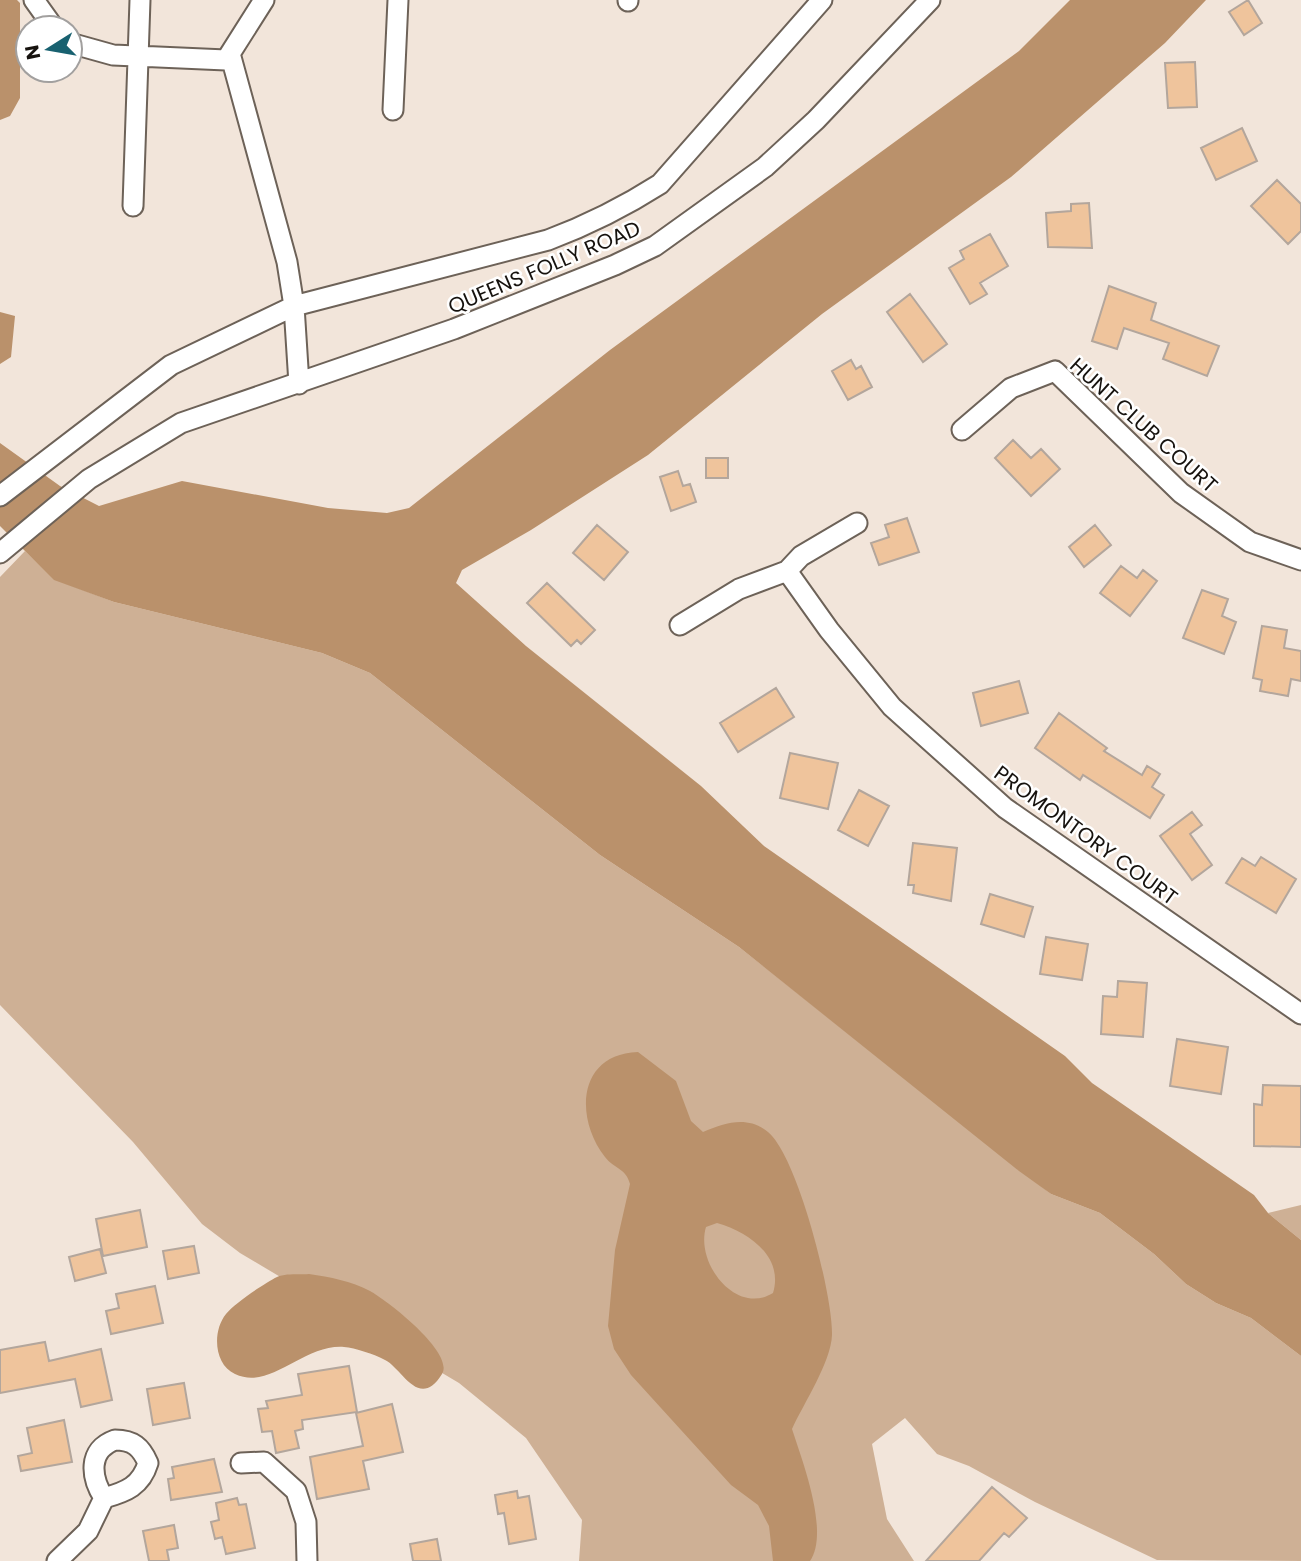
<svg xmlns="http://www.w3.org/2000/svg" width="1301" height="1561" viewBox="0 0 1301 1561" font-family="Poppins,sans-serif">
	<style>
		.green { fill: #ceb095 }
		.water { fill: #ba916b; fill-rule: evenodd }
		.building { fill: #efc49c; stroke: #b3a69c; stroke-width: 2 }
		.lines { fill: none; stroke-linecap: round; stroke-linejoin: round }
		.minor-casing { stroke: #6d6258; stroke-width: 23 }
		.minor { stroke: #fff; stroke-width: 19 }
		.labels { text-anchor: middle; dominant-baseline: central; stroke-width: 5; stroke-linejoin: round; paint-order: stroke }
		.street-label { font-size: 21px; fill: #16120e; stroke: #fff }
	</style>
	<rect width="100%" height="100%" fill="#f2e5da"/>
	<path class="green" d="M25,551L54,579L114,602L322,653L370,673L600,855L739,947L1051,1194L1100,1213L1154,1254L1186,1284L1216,1303L1251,1318L1301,1356V1561L1157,1560L1035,1502L969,1466L937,1454L905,1418L872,1444L887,1519L914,1561H579L582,1520L526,1438L459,1383L240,1253L202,1224L133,1142L0,1005V577Z
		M1301,1205V1240L1268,1213Z"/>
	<path class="water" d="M0,0H17L20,3V98L10,116L0,120Z
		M1070,0H1206L1165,43L1011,177L822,314L648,455L531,530L462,570L456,583L526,646L701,786L764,846L1065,1056L1092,1083L1254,1195L1268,1213L1301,1240V1356L1251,1318L1216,1303L1186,1284L1154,1254L1100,1213L1051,1194L1019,1171L739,947L600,855L370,673L322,653L114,602L54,580L0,526V443L60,486L99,506L182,481L328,508L387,513L409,508L610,350L1019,51Z
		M0,312L15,316L11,357L0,364Z
		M638,1052L676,1081L691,1121L703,1132C725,1123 747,1115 768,1132C798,1157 833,1296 832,1335C831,1362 804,1403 792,1429C802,1460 830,1532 810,1561H773L769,1526L758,1505L731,1485L631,1375L614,1349L608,1326L615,1250L630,1184C626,1168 614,1169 605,1157C574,1117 578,1054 638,1052ZM717,1223C749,1232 784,1257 773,1293C736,1316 695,1263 706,1227Z
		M309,1274C330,1277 351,1281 370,1291C388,1301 455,1353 442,1374C419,1411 402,1368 385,1360C374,1354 355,1348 344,1347C303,1344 271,1391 235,1374C214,1365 212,1331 226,1314C235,1303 265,1283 277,1277C286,1273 300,1275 309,1274Z"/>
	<path class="building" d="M1248,0L1262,23L1244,35L1229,12Z
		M1195,62L1197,107L1168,108L1165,63Z
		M1242,128L1257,161L1216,180L1201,148Z
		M1277,180L1301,204V231L1288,244L1251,206Z
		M1089,203L1092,248L1048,247L1046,213L1071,211V204Z
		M990,234L1008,266L980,283L987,294L970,304L949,268L964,259L960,251Z
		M1109,286L1156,303L1151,320L1219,346L1207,376L1163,359L1169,343L1124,328L1117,349L1092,341Z
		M910,294L947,344L923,362L887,312Z
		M851,360L856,369L861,366L872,387L848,400L832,371Z
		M1013,440L1031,458L1041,449L1060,469L1031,496L995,458Z
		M706,458H728V478H706Z
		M678,471L683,486L690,484L696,502L671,511L660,477Z
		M907,518L919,552L879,565L871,543L889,537L885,525Z
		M597,525L628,552L604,580L573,553Z
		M1095,525L1111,545L1084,567L1069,547Z
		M1121,566L1137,578L1143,570L1157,581L1130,616L1100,593Z
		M547,583L595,630L581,644L577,640L571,646L527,603Z
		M1202,590L1228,599L1222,616L1236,622L1224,654L1183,638Z
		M1262,626L1287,630L1284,648L1301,651V681L1291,679L1288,696L1260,691L1262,680L1253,678Z
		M1019,681L1028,713L981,726L973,693Z
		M776,688L794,717L738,752L720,723Z
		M1059,713L1107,748L1104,751L1142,775L1147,766L1160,774L1152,787L1164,795L1150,818L1083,775L1080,780L1035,748Z
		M790,753L838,763L828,809L780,798Z
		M859,790L889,806L868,846L838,830Z
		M1192,812L1202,825L1190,834L1212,865L1192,880L1160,836Z
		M913,843L957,848L951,901L913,893L914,885H908Z
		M1261,857L1296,879L1276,913L1226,883L1242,858L1255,866Z
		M990,894L1033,907L1024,937L981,924Z
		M1046,937L1088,944L1082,980L1040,974Z
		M1118,981L1147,983L1143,1037L1101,1034L1103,996L1117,997Z
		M1177,1039L1228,1047L1221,1094L1170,1086Z
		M1263,1085L1301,1086V1147L1254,1146V1104L1262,1105Z
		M140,1210L147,1247L103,1256L96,1219Z
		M194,1246L199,1273L168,1279L163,1251Z
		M100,1249L106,1273L75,1281L69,1257Z
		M155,1286L163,1323L111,1334L106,1311L119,1308L116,1294Z
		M45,1342L49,1361L101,1349L112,1400L81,1407L75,1379L0,1393V1350Z
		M349,1366L357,1412L302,1420L303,1429L295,1431L299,1448L276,1453L272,1431L262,1432L258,1409L268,1408L266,1401L302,1395L298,1374Z
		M184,1383L190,1418L153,1425L147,1389Z
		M392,1404L403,1452L363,1461L369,1489L317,1499L310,1457L363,1446L356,1413Z
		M64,1420L72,1462L21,1471L18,1456L32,1453L27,1428Z
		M214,1459L222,1492L171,1500L168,1479L174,1478L172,1467Z
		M992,1487L1027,1518L1009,1537L1004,1533L979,1561H926Z
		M517,1491L518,1498L529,1496L536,1539L509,1544L504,1513L498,1514L495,1495Z
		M237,1498L239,1505L246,1504L255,1548L226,1554L222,1537L215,1539L211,1522L219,1520L216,1503Z
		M174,1525L178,1548L167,1550L169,1561H149L143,1531Z
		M437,1539L441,1561H413L410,1544Z"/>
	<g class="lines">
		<g class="minor-casing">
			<path id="minor" d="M34,0L54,28
				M628,1V0
				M70,43L113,55L226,60L264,0
				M231,57L287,262L294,306L299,384
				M393,110L398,0
				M133,206L140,0
				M962,430L1011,388L1055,371L1181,493L1250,542L1301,560
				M0,496L171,365L294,306L548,240C588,225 624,207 660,184L822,0
				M0,553L89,479L181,423L454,329L615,265L655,246L765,167L816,120L930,0
				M787,571L829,630L892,707L1005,808L1301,1014
				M680,625L739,589L787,571L801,556L857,523
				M115,1440C133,1440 141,1447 148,1463C141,1486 126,1492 104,1498C91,1478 87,1450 115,1440Z
				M241,1463L264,1462L296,1491L306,1522L307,1561
				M57,1561L88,1531L104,1498"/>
		</g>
		<use href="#minor" class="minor"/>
	</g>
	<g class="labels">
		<g class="street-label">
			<text transform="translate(544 267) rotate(-23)">QUEENS FOLLY ROAD</text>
			<text transform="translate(1144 425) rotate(42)">HUNT CLUB COURT</text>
			<text transform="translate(1086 835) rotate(36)">PROMONTORY COURT</text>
		</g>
	</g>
	<g transform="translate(49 49) rotate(259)"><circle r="33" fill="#ffffff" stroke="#a2a09f" stroke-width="2"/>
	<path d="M0-5L12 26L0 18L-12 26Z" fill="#186170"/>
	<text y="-10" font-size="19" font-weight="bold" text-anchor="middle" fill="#16120e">N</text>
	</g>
</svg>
